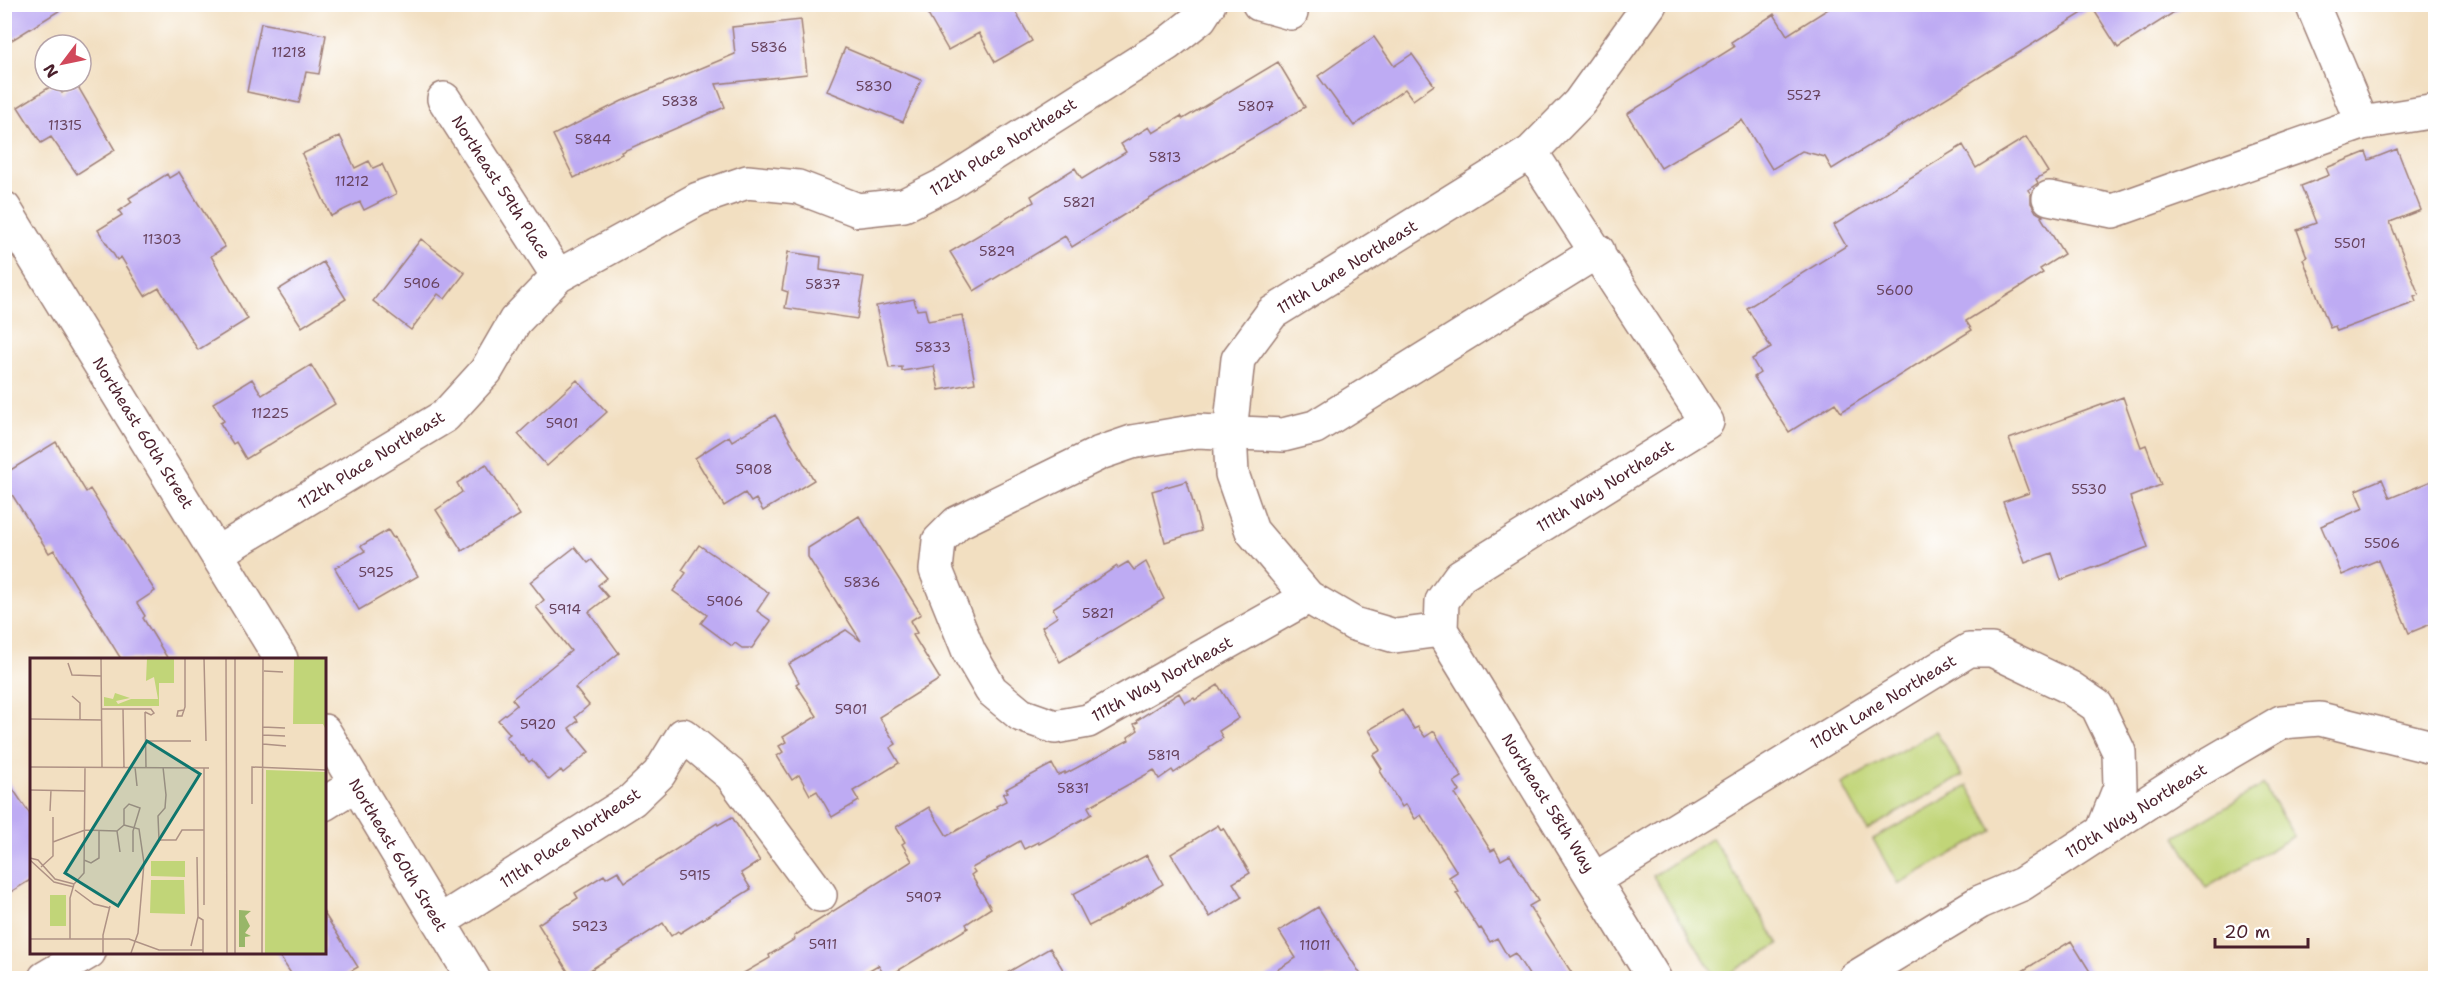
<svg xmlns="http://www.w3.org/2000/svg" width="2440" height="983" viewBox="0 0 2440 983" font-family="'Shantell Sans',sans-serif">
	<style>
		.green { fill: #c1d578; stroke: #867a52; stroke-width: 1.5 }
		.building { fill: #beabf3 }
		.lines { fill: none; stroke-linecap: round; stroke-linejoin: round }
		.minor-casing { stroke: #9e7f76; stroke-width: 36 }
		.minor { stroke: #fff; stroke-width: 33 }
		.labels { text-anchor: middle; dominant-baseline: central; stroke-width: 4.5; stroke-linejoin: round; paint-order: stroke }
		.number-label { font-size: 14px; fill: #67425d }
		.street-label { font-size: 16px; fill: #4a1f2b; stroke: #fff }
		.inset-road { fill: none; stroke: #af9285; stroke-width: 1.5 }
		.view { fill: #0f766e; fill-opacity: 0.15; stroke: #0f766e; stroke-width: 3 }
		.inset-edge { fill: none; stroke: #4a1f2b; stroke-width: 3 }
	</style>
	<rect width="100%" height="100%" fill="#fff"/>
	<filter id="ink" filterUnits="userSpaceOnUse"><feTurbulence type="fractalNoise" baseFrequency=".0167" numOctaves="2"/><feDisplacementMap in="SourceGraphic" scale="12" xChannelSelector="R" yChannelSelector="G"/><feConvolveMatrix kernelMatrix="1 2 1 2 8 2 1 2 1" color-interpolation-filters="sRGB"/></filter>
	<filter id="wash" filterUnits="userSpaceOnUse"><feTurbulence type="fractalNoise" baseFrequency=".008" numOctaves="4" result="noise"/><feDisplacementMap in="SourceGraphic" scale="24" xChannelSelector="R" yChannelSelector="G"/><feGaussianBlur stdDeviation="1.35" result="paint"/><feColorMatrix in="noise" values="0 0 0 0 0 0 0 0 0 0 0 0 0 0 0 0 0 1.4 0 .05"/><feComposite in="paint" operator="in"/></filter>
	<g filter="url(#wash)">
		<rect width="100%" height="100%" fill="#f2dfc1"/>
		<path class="green" d="M1936,731L1962,776L1867,830L1842,784Z
			M2263,785L2294,836L2206,888L2176,837Z
			M1968,786L1993,831L1898,884L1873,839Z
			M1712,838L1779,944L1722,978H1716L1653,876Z"/>
		<g id="blocks">
			<path class="building" d="M4,4H70L4,45Z
				M922,4H1011L1032,41L995,62L979,33L948,50Z
				M1836,4H2187L2118,48L2092,7L1832,169L1825,157L1802,151L1772,169L1742,120L1661,168L1627,114L1734,47L1731,42L1774,14L1787,35Z
				M801,20L807,74L716,84L725,107L621,152L622,154L574,178L553,135L622,101L735,54L732,27Z
				M261,23L326,35L319,74L306,72L299,103L247,92Z
				M1374,37L1394,66L1412,54L1434,85L1413,100L1405,89L1354,126L1318,76Z
				M845,48L921,80L903,122L827,91Z
				M1278,62L1305,107L1151,198L1072,247L1065,236L974,291L950,252L1034,202L1031,196L1075,168L1082,179L1126,152L1121,144L1149,127L1153,133L1181,116L1183,119Z
				M56,83L62,93L76,83L115,150L77,174L51,137L41,143L18,107Z
				M340,136L355,168L369,161L373,168L382,164L396,194L364,210L360,202L331,216L302,154Z
				M2026,137L2048,172L2036,179L2038,183L2028,190L2031,194V203L2036,212L2043,216L2041,217L2064,254L2040,269L2043,273L1966,321L1972,330L1841,412L1835,403L1789,432L1754,377L1760,373L1752,359L1771,348L1747,308L1846,246L1834,225L1963,145L1976,168Z
				M2397,149L2421,210L2390,222L2419,295L2414,297L2416,302L2337,331L2335,326L2330,328L2303,259L2307,257L2297,230L2316,223L2301,186L2329,175L2326,168L2366,152L2369,160Z
				M179,172L225,247L211,256L248,319L198,350L159,288L145,296L121,257L117,260L98,230L122,215L119,211L132,202L129,198L167,174L169,178Z
				M421,239L465,273L445,299L438,294L411,330L373,301Z
				M788,252L821,257L820,270L864,277L857,319L785,308L788,292L782,290Z
				M323,262L346,299L302,327L278,290Z
				M914,299L917,310L925,309L928,321L962,315L975,383L939,390L934,366L902,371V367L889,368L876,306Z
				M311,365L335,404L246,459L236,442L233,444L220,423L224,421L213,403L252,379L262,395Z
				M577,380L607,412L547,466L518,434Z
				M2123,397L2141,447L2146,445L2161,485L2130,497L2148,547L2061,580L2052,553L2025,563L2003,502L2029,493L2009,439Z
				M775,415L814,480L763,511L756,499L751,502L745,493L724,506L695,458L729,436L732,441Z
				M56,442L86,492L90,489L155,591L137,603L145,616L143,618L168,659H121L54,550L49,553L4,482V474Z
				M486,464L520,515L462,551L436,510L462,492L457,483Z
				M2382,479L2390,498L2436,479V622L2409,633L2378,560L2342,575L2321,526L2364,508L2356,490Z
				M1187,481L1201,531L1165,542L1152,491Z
				M859,516L921,614L910,621L917,633L913,635L940,679L879,717L896,744L890,748L899,763L853,791L859,801L832,817L817,791L810,795L799,775L792,780L777,756L783,752L779,746L786,742L783,737L817,716L796,684L799,682L789,664L846,630L861,641L808,557V548Z
				M388,530L393,538L395,537L418,576L359,610L335,568L365,551L361,546Z
				M699,545L769,593L757,611L771,621L752,648H742L735,643L732,646L701,623L707,615L673,591L686,573L682,570Z
				M575,547L588,563L592,560L607,578L598,585L608,597L589,612L619,653L575,688L589,705L575,717L578,721L569,728L589,752L563,773L561,770L549,780L532,760L529,762L523,755L522,756L506,737L510,734L498,720L517,705L512,699L571,651L536,607L544,600L530,582Z
				M1128,562L1134,570L1146,562L1164,599L1060,662L1042,627L1057,617L1053,608L1117,566L1118,568Z
				M1218,685L1239,718L1219,731L1223,738L1209,747L1210,749L1174,773L1172,770L1159,779L1154,770L1088,807L1092,814L1039,844L1038,842L1024,849L1020,841L972,868L975,872L971,875L991,908L966,924L968,928L886,978L878,965L856,978H735L770,958L769,955L795,939L794,936L912,861L902,844L905,842L896,827L929,807L947,836L997,808L996,806L1006,801L1003,794L1008,792L1006,789L1052,764L1058,775L1065,772V774L1129,740L1128,737L1138,730L1134,724L1138,722L1137,720L1179,693L1185,703L1194,698L1195,700Z
				M1402,710L1414,729L1418,727L1425,737L1434,731L1462,777L1454,782L1460,791L1455,794L1491,851L1495,849L1501,860L1510,855L1538,901L1529,906L1575,978H1531L1515,953L1508,957L1497,938L1490,942L1481,928L1479,929L1456,893L1459,892L1449,877L1457,872L1421,815L1415,819L1406,804L1402,807L1380,771L1382,769L1373,755L1381,750L1369,730Z
				M4,776L32,817V879L4,896Z
				M732,817L760,861L741,873L751,889L680,933L678,931L671,936L663,923L578,978H572L538,924L578,898L575,893L604,875L606,878L618,871L625,882L717,823L718,825Z
				M1218,825L1221,830L1223,828L1250,873L1233,883L1242,897L1210,917L1171,854Z
				M1147,855L1163,884L1124,907V908L1089,926L1073,894Z
				M1318,907L1363,978H1264L1296,958L1279,931Z
				M324,913L358,967L339,978H294L276,951H324Z
				M2071,941L2094,978H2011Z
				M1050,948L1068,978H998Z"/>
		</g>
	</g>
	<g filter="url(#ink)">
		<use href="#blocks" fill-opacity="0" stroke="#9e7f76" stroke-width="1.5"/>
		<g class="lines">
			<g class="minor-casing">
				<path id="minor" d="M1259,4L1291,13
					M2312,4L2362,123
					M444,99L558,276
					M1531,152L1707,422L1460,576L1442,601L1441,630L1395,636L1354,624L1308,597L1088,721L1055,727L1021,715L991,690L969,652L936,570L939,541L957,523L1100,453L1132,442L1197,431L1283,435L1315,427L1598,251
					M2049,198L2113,211L2362,123L2436,111
					M4,208L281,659
					M217,553L445,416L486,371L515,321L558,276L698,199L747,182L798,187L858,210L904,205L948,183L1167,44L1200,18L1209,4
					M1308,597L1252,531L1232,474L1230,432L1238,359L1272,313L1531,152L1579,103L1650,4
					M1441,630L1654,978
					M324,731L473,978
					M324,804L356,784
					M1595,879L1969,650H1992L2069,687L2097,706L2119,752L2120,787L2103,830
					M439,922L632,800L659,774L683,735L731,775L820,895
					M45,978L89,952
					M1855,978L1980,902L2022,884L2182,780L2281,722L2320,719L2436,748"/>
			</g>
			<use href="#minor" class="minor"/>
		</g>
	</g>
	<g class="labels">
		<g class="number-label">
			<text x="769" y="47">5836</text>
			<text x="289" y="52">11218</text>
			<text x="874" y="86">5830</text>
			<text x="1804" y="95">5527</text>
			<text x="680" y="101">5838</text>
			<text x="1256" y="106">5807</text>
			<text x="65" y="125">11315</text>
			<text x="593" y="139">5844</text>
			<text x="1165" y="157">5813</text>
			<text x="352" y="181">11212</text>
			<text x="1079" y="202">5821</text>
			<text x="162" y="239">11303</text>
			<text x="2350" y="243">5501</text>
			<text x="997" y="251">5829</text>
			<text x="422" y="283">5906</text>
			<text x="823" y="284">5837</text>
			<text x="1895" y="290">5600</text>
			<text x="933" y="347">5833</text>
			<text x="270" y="413">11225</text>
			<text x="562" y="423">5901</text>
			<text x="754" y="469">5908</text>
			<text x="2089" y="489">5530</text>
			<text x="2382" y="543">5506</text>
			<text x="376" y="572">5925</text>
			<text x="862" y="582">5836</text>
			<text x="725" y="601">5906</text>
			<text x="565" y="609">5914</text>
			<text x="1098" y="613">5821</text>
			<text x="851" y="709">5901</text>
			<text x="538" y="724">5920</text>
			<text x="1164" y="755">5819</text>
			<text x="1073" y="788">5831</text>
			<text x="695" y="875">5915</text>
			<text x="924" y="897">5907</text>
			<text x="590" y="926">5923</text>
			<text x="823" y="944">5911</text>
			<text x="1315" y="945">11011</text>
		</g>
		<g class="street-label">
			<text transform="translate(1003 147) rotate(-32)">112th Place Northeast</text>
			<text transform="translate(501 187) rotate(57)">Northeast 59th Place</text>
			<text transform="translate(1347 267) rotate(-32)">111th Lane Northeast</text>
			<text transform="translate(143 433) rotate(58)">Northeast 60th Street</text>
			<text transform="translate(371 460) rotate(-32)">112th Place Northeast</text>
			<text transform="translate(1605 486) rotate(-32)">111th Way Northeast</text>
			<text transform="translate(1162 679) rotate(-29)">111th Way Northeast</text>
			<text transform="translate(1883 702) rotate(-31)">110th Lane Northeast</text>
			<text transform="translate(1548 803) rotate(58)">Northeast 58th Way</text>
			<text transform="translate(2136 811) rotate(-32)">110th Way Northeast</text>
			<text transform="translate(570 838) rotate(-34)">111th Place Northeast</text>
			<text transform="translate(398 855) rotate(59)">Northeast 60th Street</text>
		</g>
	</g>
	<g transform="translate(30 658)">
		<rect width="296" height="296" fill="#f2dfc1"/>
		<path d="M117,0H144V25H129V48H74V39L83,41L85,35L100,40L86,43L88,46L101,41H128L124,19L116,23ZM264,0H295V70L293,66H263ZM236,112L295,114V295H235ZM121,203H155V219L121,218ZM121,222H154L155,256L120,255ZM36,237V268H20V237Z" fill="#c1d578"/>
		<path d="M209,252L221,253L215,258L220,268L215,275L221,278L215,279V289H209Z" fill="#98b668"/>
		<path class="inset-road" d="M71,0L72,109M174,0L176,83M196,0L197,295M38,5L42,17L71,18M234,13L253,14M42,38L50,45V62M72,51H121L124,55L121,57L115,54M93,51L94,109M154,52L148,53L147,58H152L155,49V0M115,54L116,109M0,61L72,62M233,69L255,70M233,77L255,78M116,83H161M233,86L256,88M0,109L179,110M105,109L107,128M0,132L55,133M222,146V109L296,112M20,153L21,132M94,167L109,171L114,205L108,275L101,295M129,182L128,158L135,150L136,137L133,109M129,182H146L152,172H174M23,184L55,172L87,173M90,194L87,173L94,167V151L99,146L110,150L103,173V194M0,200L8,202L25,221L44,226M0,202L24,224L44,229M54,202L61,205L69,200V173M11,209L23,198V159M45,232L64,246L80,250M174,247V110M168,259L173,262V295M0,281H99L129,292H173M40,281V240L44,226L54,215L55,109M161,288L168,259L167,199M73,295V277L80,248M205,295V0M232,295L233,0"/>
		<path class="view" d="M117,83L170,116L88,248L35,215Z"/>
		<rect width="296" height="296" class="inset-edge"/>
	</g>
	<rect width="2440" height="983" fill="none" stroke="#fff" stroke-width="24"/>
	<g transform="translate(63 63) rotate(238)"><circle r="28" fill="#ffffff" stroke="#b7a5aa" stroke-width="1.5"/>
	<path d="M0-4.5L10 22L0 15L-10 22Z" fill="#d1495b"/>
	<text y="-9" font-size="16" font-weight="bold" text-anchor="middle" fill="#4a1f2b">N</text>
	</g>
	<path d="M2215 938v9h93v-9" fill="none" stroke="#4a1f2b" stroke-width="3"/>
	<text x="2224" y="938" font-size="18" fill="#4a1f2b" stroke="#ffffff" stroke-width="4.5" paint-order="stroke">20 m</text>
</svg>
